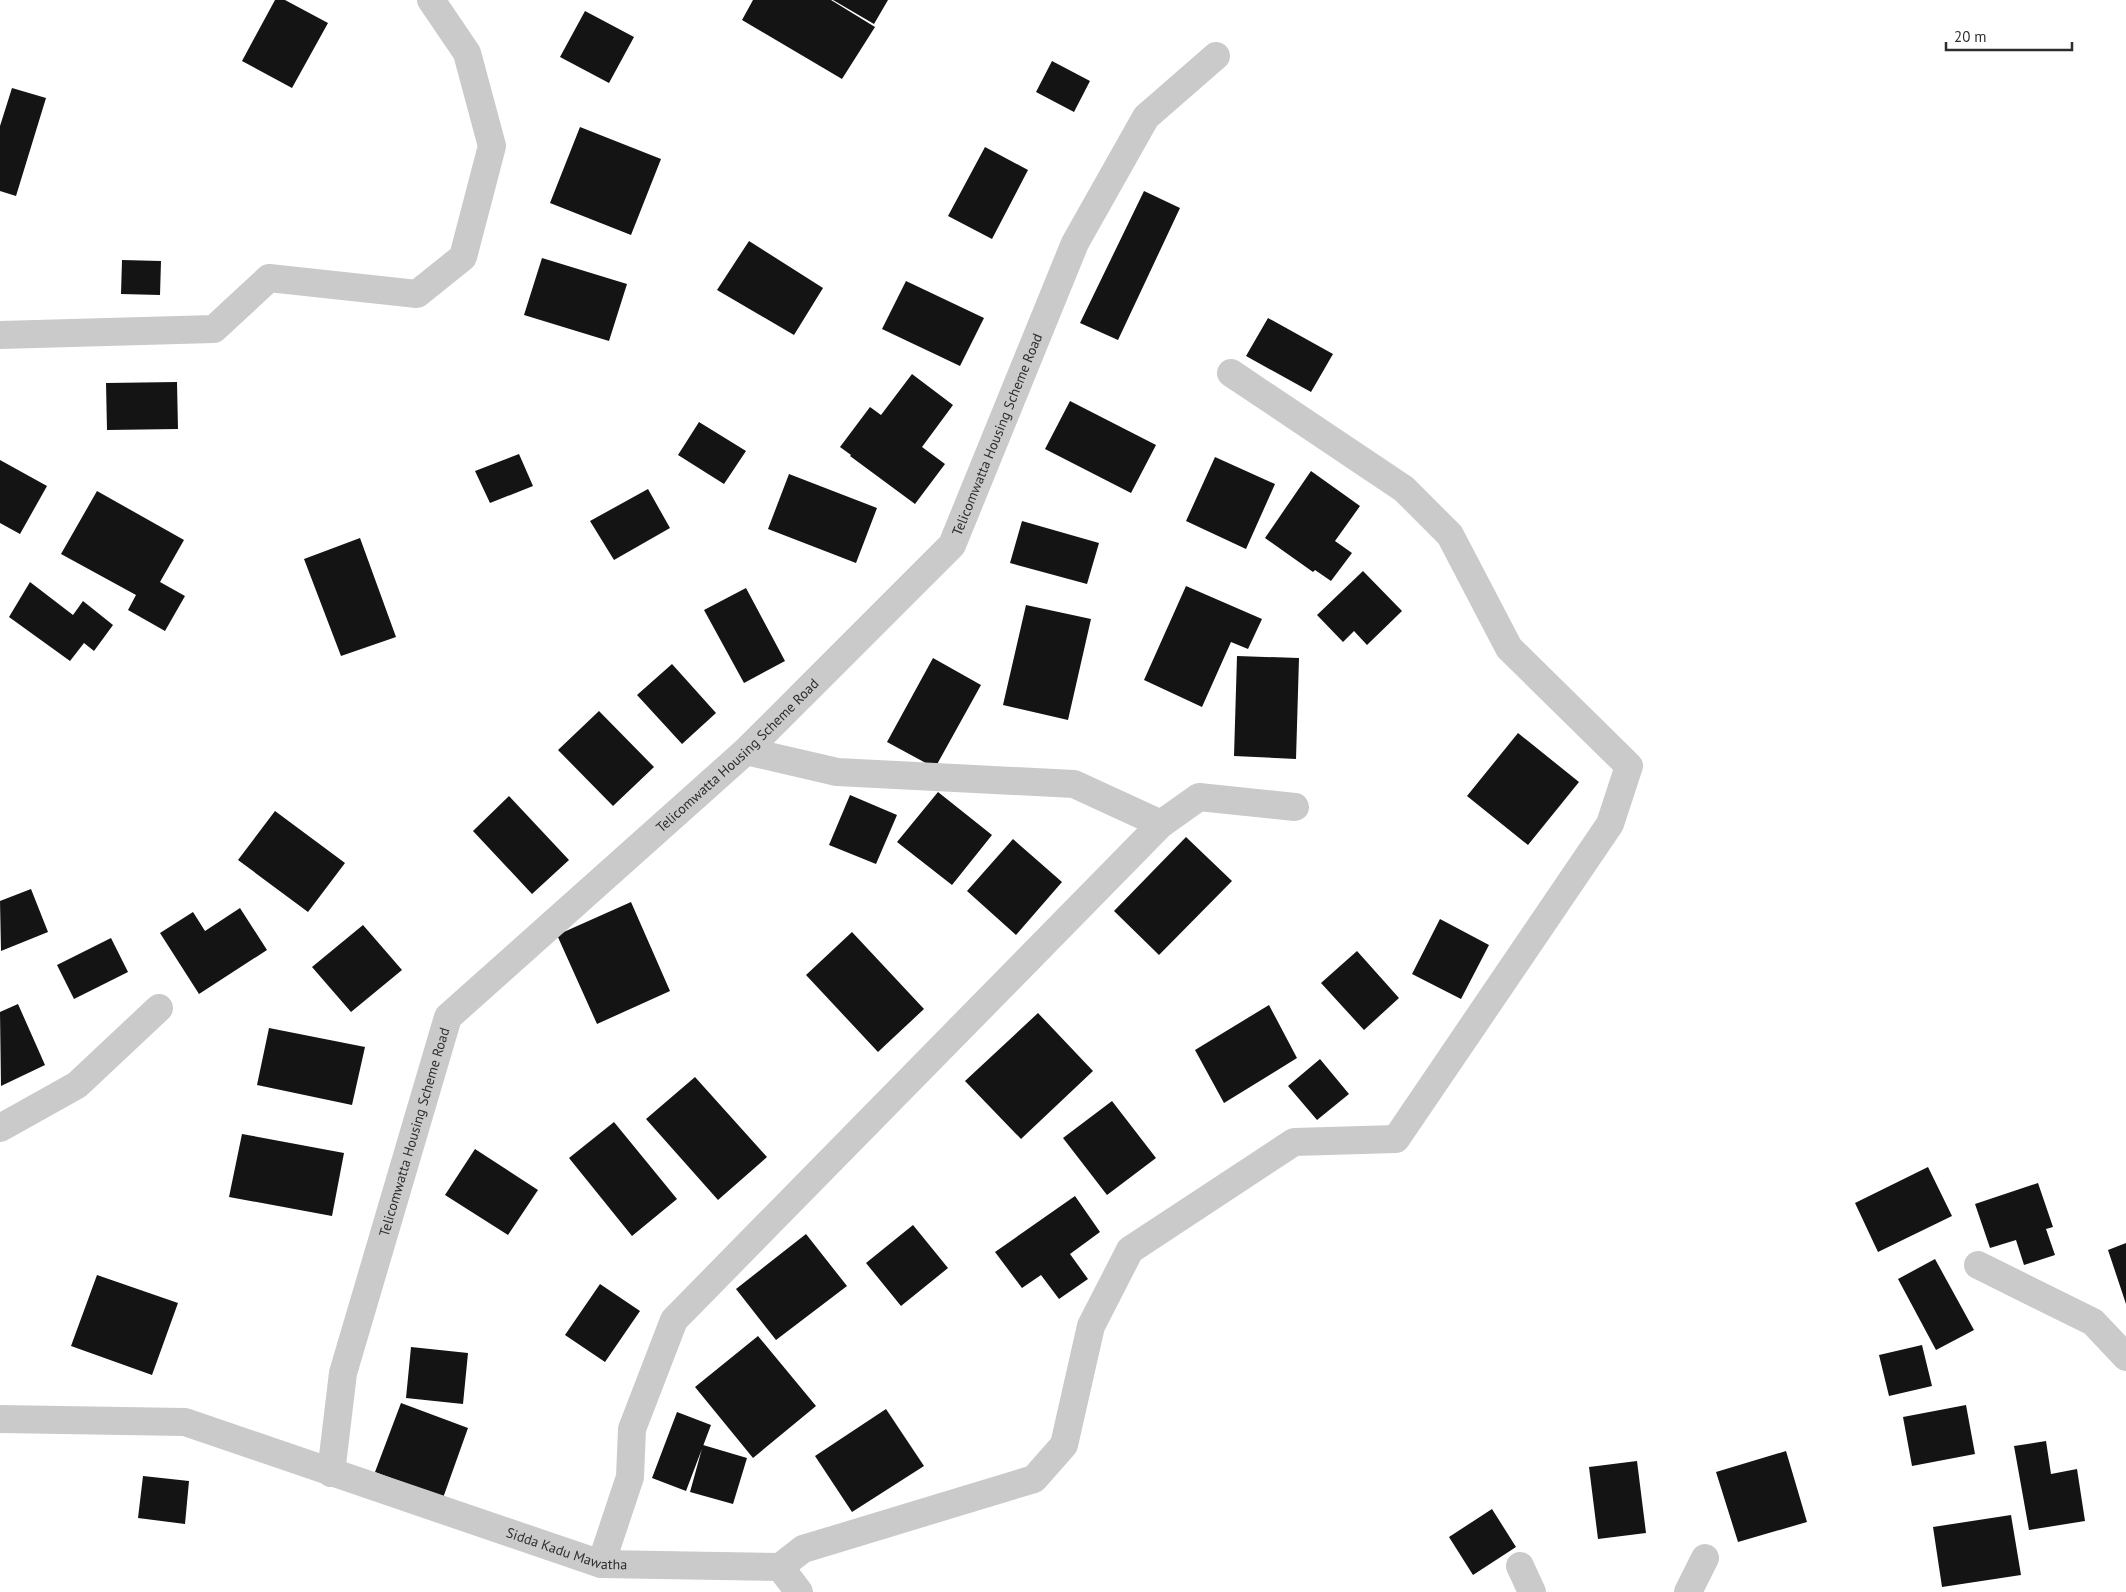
<svg xmlns="http://www.w3.org/2000/svg" width="2126" height="1592" viewBox="0 0 2126 1592" font-family="'PT Sans',sans-serif">
	<style>
		.building { fill: #141414 }
		.lines { fill: none; stroke-linecap: round; stroke-linejoin: round }
		.street { stroke: #cacaca; stroke-width: 28 }
		.labels { text-anchor: middle; dominant-baseline: central; stroke-width: 5; stroke-linejoin: round; paint-order: stroke }
		.street-label { font-size: 14px; fill: #2d2d2d; stroke: #fff }
	</style>
	<rect width="100%" height="100%" fill="#fff"/>
	<path class="building" d="M275,0H285L328,23L292,88L242,61Z
		M753,0H831L875,27L842,79L742,20Z
		M833,0H888L874,24Z
		M585,11L634,37L609,83L560,57Z
		M1052,61L1090,81L1074,112L1036,92Z
		M12,88L46,98L16,196L0,191V126Z
		M580,127L661,159L631,235L550,203Z
		M985,147L1028,170L992,239L948,216Z
		M1144,191L1180,208L1118,340L1080,323Z
		M749,241L823,288L794,335L717,290Z
		M542,258L627,284L609,341L524,315Z
		M122,260L161,261L160,295L121,294Z
		M906,281L984,318L960,366L882,329Z
		M1268,318L1333,354L1311,392L1246,356Z
		M912,374L953,405L922,447L945,464L915,504L850,456L851,455L840,447L870,407L881,415Z
		M177,382L178,429L107,430L106,383Z
		M1070,401L1156,445L1131,493L1045,449Z
		M699,422L746,451L724,484L678,455Z
		M519,454L533,486L490,503L475,471Z
		M1215,457L1275,484L1246,549L1186,521Z
		M0,460L47,486L20,534L0,523Z
		M1311,471L1360,506L1335,541L1352,553L1331,581L1315,570L1313,572L1265,538Z
		M789,474L877,508L856,563L768,529Z
		M648,489L670,528L614,560L590,521Z
		M97,491L184,540L160,582L185,596L165,631L128,610L136,595L61,554Z
		M1022,521L1099,543L1087,584L1010,563Z
		M360,538L396,637L341,656L304,559Z
		M1363,571L1402,611L1367,645L1354,631L1343,642L1317,615Z
		M30,582L73,615L83,601L113,625L94,651L84,643L70,661L9,617Z
		M1186,586L1262,619L1248,649L1231,642L1202,707L1144,680Z
		M746,588L785,661L744,683L704,610Z
		M1026,605L1091,619L1068,720L1003,705Z
		M1237,656L1299,658L1296,759L1234,756Z
		M933,658L981,685L935,768L887,742Z
		M672,664L716,713L682,744L637,695Z
		M599,711L654,767L613,806L558,750Z
		M1518,733L1579,782L1528,845L1467,796Z
		M938,792L992,835L952,885L897,842Z
		M850,795L897,815L876,864L829,845Z
		M509,796L569,860L532,894L473,831Z
		M275,811L345,863L308,912L238,860Z
		M1186,837L1232,881L1159,955L1114,911Z
		M1013,839L1062,882L1016,935L967,891Z
		M31,889L48,932L1,951L0,901Z
		M631,902L670,991L597,1024L557,935Z
		M240,908L267,950L199,994L160,933L193,912L205,931Z
		M1440,919L1489,945L1461,999L1412,974Z
		M363,925L402,970L351,1012L312,967Z
		M852,932L924,1009L878,1052L806,975Z
		M111,938L128,972L74,999L57,965Z
		M1357,951L1399,998L1364,1030L1321,983Z
		M18,1004L45,1065L1,1086L0,1012Z
		M1269,1005L1297,1058L1224,1103L1195,1050Z
		M1038,1013L1093,1071L1021,1139L965,1081Z
		M269,1028L365,1047L352,1105L257,1085Z
		M1320,1059L1349,1094L1317,1120L1288,1086Z
		M695,1077L767,1157L718,1200L646,1119Z
		M1112,1101L1156,1158L1107,1195L1063,1138Z
		M614,1122L677,1199L632,1236L569,1158Z
		M242,1134L344,1153L332,1216L229,1197Z
		M475,1149L538,1190L508,1235L445,1195Z
		M1928,1167L1952,1216L1878,1252L1855,1203Z
		M2038,1183L2053,1227L2046,1229L2055,1255L2024,1265L2016,1240L1990,1248L1975,1204Z
		M1075,1196L1100,1232L1070,1254L1088,1279L1059,1299L1041,1275L1022,1288L995,1252Z
		M913,1225L948,1268L901,1306L866,1263Z
		M806,1234L847,1286L776,1340L736,1289Z
		M2126,1243V1304L2108,1250Z
		M1935,1259L1974,1330L1936,1350L1898,1279Z
		M97,1275L178,1303L152,1375L71,1346Z
		M600,1284L640,1311L605,1362L565,1335Z
		M758,1336L816,1406L753,1458L695,1387Z
		M1922,1345L1932,1386L1889,1396L1879,1355Z
		M411,1347L468,1353L463,1404L406,1398Z
		M401,1403L468,1428L443,1498L375,1472Z
		M1966,1405L1975,1454L1912,1466L1903,1417Z
		M886,1409L924,1466L852,1512L815,1456Z
		M677,1412L711,1425L686,1491L652,1478Z
		M2046,1441L2051,1474L2077,1469L2085,1521L2029,1530L2014,1446Z
		M703,1445L747,1458L733,1504L690,1492Z
		M1786,1451L1807,1522L1738,1542L1716,1472Z
		M1637,1461L1646,1533L1598,1539L1589,1467Z
		M143,1476L189,1481L185,1524L138,1518Z
		M1492,1509L1516,1547L1473,1575L1449,1537Z
		M2011,1515L2021,1575L1942,1587L1933,1527Z"/>
	<g class="lines">
		<g class="street">
			<path d="M0,335L214,329L269,278L417,294L463,257L492,146L467,53L431,0"/>
			<path d="M746,751L837,772L1074,784L1161,824"/>
			<path d="M0,1128L77,1085L159,1008"/>
			<path d="M1978,1265L2093,1322L2126,1357"/>
			<path id="s1" d="M0,1419L185,1422L601,1564L780,1567L799,1592"/>
			<path id="s2" d="M331,1473L343,1373L448,1017L746,751L952,545L1075,243L1146,117L1216,56"/>
			<path d="M601,1564L630,1477L632,1429L674,1320L1161,824L1199,797L1295,807"/>
			<path d="M1520,1566L1532,1592"/>
			<path d="M780,1567L803,1549L1034,1479L1064,1445L1091,1326L1130,1250L1294,1142L1396,1139L1610,824L1629,766L1509,648L1450,535L1404,489L1231,373"/>
			<path d="M1688,1592L1705,1558"/>
		</g>
	</g>
	<g class="labels">
		<g class="street-label">
			<text stroke="none"><textPath href="#s2" startOffset="1282">Telicomwatta Housing Scheme Road</textPath></text>
			<text stroke="none"><textPath href="#s2" startOffset="862">Telicomwatta Housing Scheme Road</textPath></text>
			<text stroke="none"><textPath href="#s2" startOffset="352">Telicomwatta Housing Scheme Road</textPath></text>
			<text stroke="none"><textPath href="#s1" startOffset="588">Sidda Kadu Mawatha</textPath></text>
		</g>
	</g>
	<path d="M1946 42v8h126v-8" fill="none" stroke="#2d2d2d" stroke-width="2.5"/>
	<text x="1954" y="42" font-size="15" fill="#2d2d2d" stroke="#ffffff" stroke-width="4" paint-order="stroke">20 m</text>
</svg>
